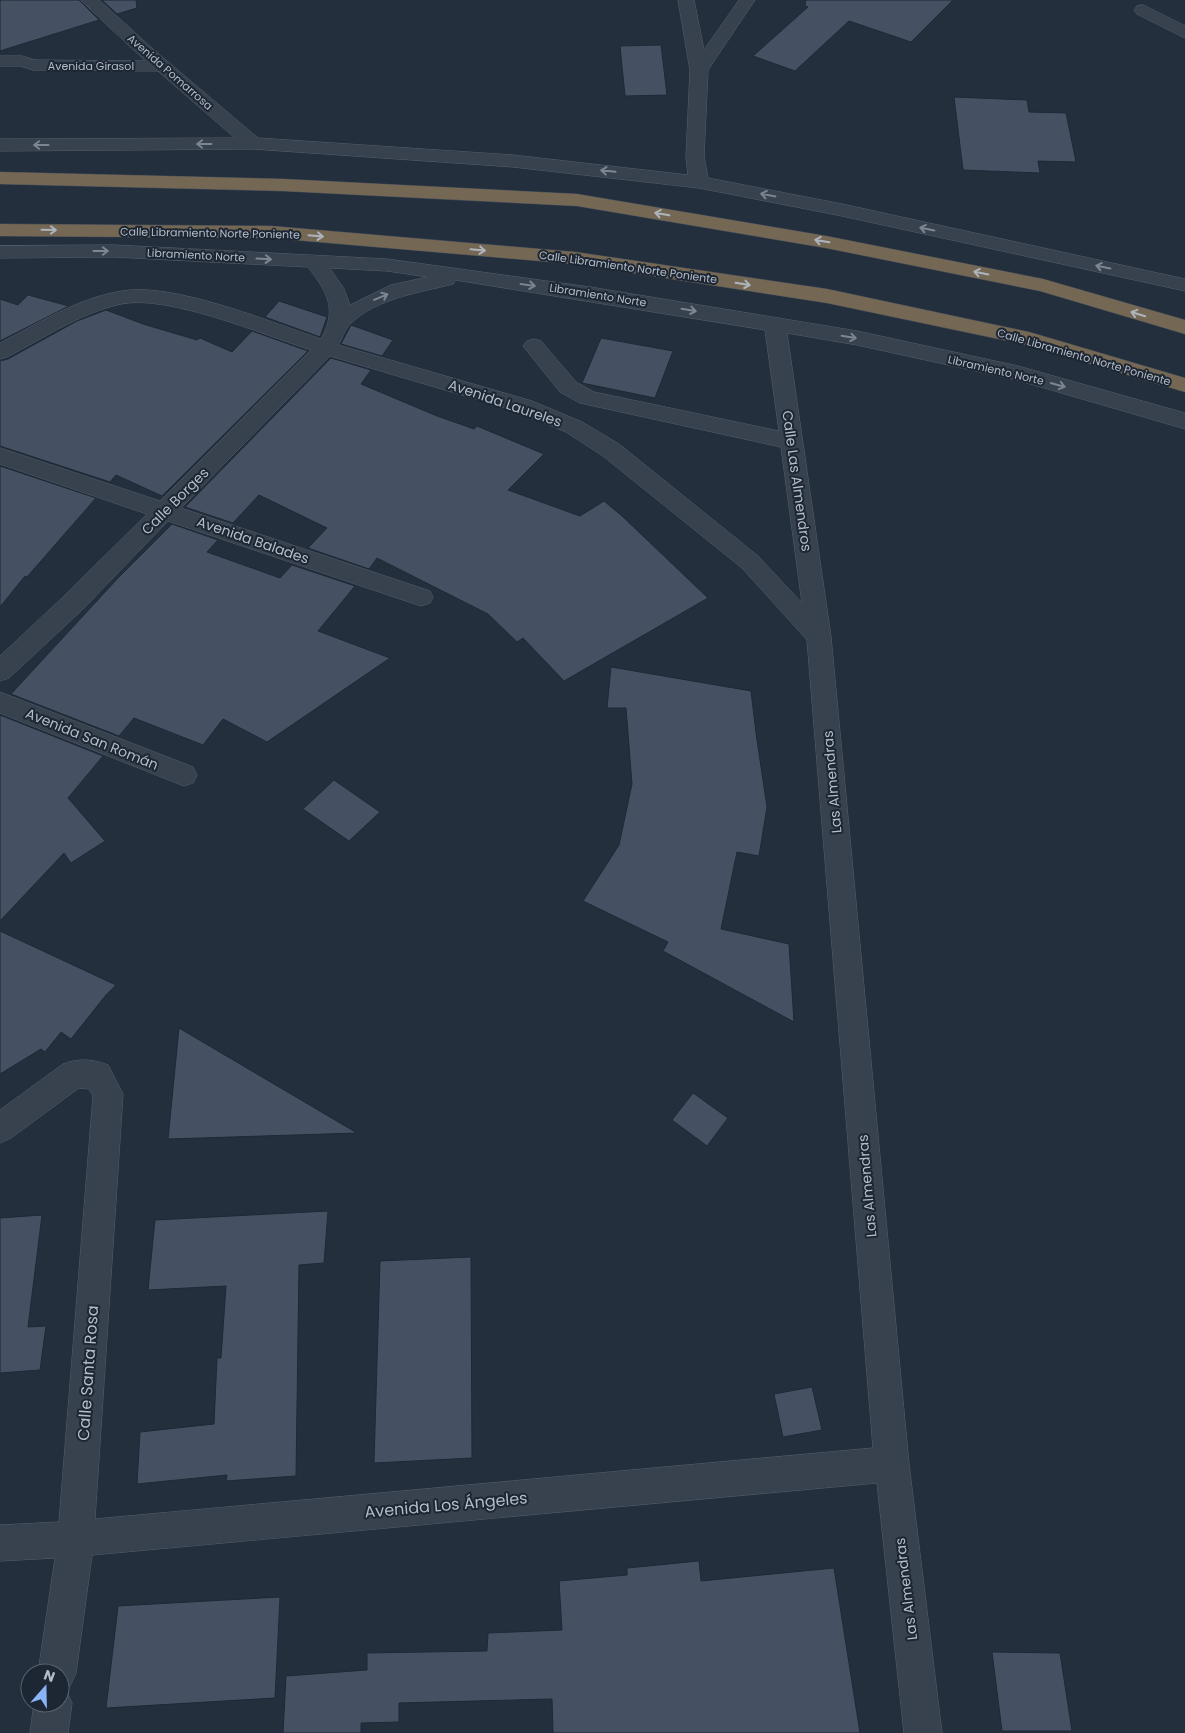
<svg xmlns="http://www.w3.org/2000/svg" width="1185" height="1733" viewBox="0 0 1185 1733" font-family="Poppins,sans-serif">
	<style>
		.building { fill: #455162; stroke: #1f2835 }
		.lines { fill: none; stroke-linecap: round; stroke-linejoin: round }
		.minor-casing { stroke: #565f6c; stroke-width: 1 }
		.highway-casing { stroke: #434c59; stroke-width: 1 }
		.minor { fill: #38414e; fill-rule: evenodd }
		.highway { fill: #746855; fill-rule: evenodd }
		.oneway { stroke: #7c8592 }
		.oneway2 { stroke: #aeb4bd }
		.labels { text-anchor: middle; dominant-baseline: central; stroke-width: 4; stroke-linejoin: round; paint-order: stroke }
		.far-street-label { font-size: 11px; fill: #b4bcc9; stroke: #1d2633 }
		.street-label { font-size: 14px; fill: #b4bcc9; stroke: #1d2633 }
		.near-street-label { font-size: 16px; fill: #b4bcc9; stroke: #1d2633 }
	</style>
	<rect width="100%" height="100%" fill="#242f3e"/>
	<path class="building" d="M0,0H79L99,20L0,51Z
		M102,0H136L137,8L117,14Z
		M806,0H953L911,42L849,21L795,71L753,56L808,7L805,6Z
		M661,45L667,95L625,96L620,46Z
		M954,97L1027,100L1029,112L1066,113L1076,162L1038,161L1040,173L963,170Z
		M28,295L69,306L0,341V299L18,305Z
		M279,301L327,317L320,337L265,317Z
		M106,310L143,324L197,340L200,338L232,352L252,331L308,351L162,496L116,475L110,482L0,446V361L8,359L77,321Z
		M351,325L393,340L382,356L341,344Z
		M601,338L673,351L655,398L582,383Z
		M331,358L371,370L361,384L437,416L474,429L477,426L544,454L508,490L580,516L604,501L622,516L708,598L564,681L523,638L517,642L488,614L377,558L369,569L308,548L327,528L259,495L233,523L185,507Z
		M0,466L96,498L27,577L25,576L0,607Z
		M172,524L218,540L207,552L280,578L292,565L355,586L318,631L390,658L267,742L223,719L203,745L134,718L119,736L11,694L118,578Z
		M611,667L751,691L756,733L767,807L759,856L737,852L721,929L789,944L794,1022L663,951L668,942L583,901L619,845L632,784L626,708H607Z
		M0,715L103,756L68,798L105,841L71,863L64,853L0,921Z
		M334,780L380,812L349,841L303,809Z
		M0,931L116,985L106,995L71,1039L61,1032L45,1052L41,1049L0,1074Z
		M179,1028L357,1133L168,1139Z
		M693,1093L728,1118L707,1146L672,1120Z
		M328,1211L324,1263L299,1265L296,1476L226,1481L227,1475L137,1484L140,1432L214,1424L217,1358H221L226,1286L148,1290L155,1220Z
		M42,1215L28,1327L46,1326L40,1370L0,1373V1218Z
		M471,1257L472,1458L374,1463L380,1261Z
		M812,1387L822,1430L783,1437L774,1394Z
		M699,1561L701,1581L834,1568L860,1733H553L552,1699L399,1703V1722L361,1723V1733H283L286,1676L367,1670V1653L487,1651L488,1633L562,1630L559,1581L627,1575V1568Z
		M280,1597L275,1698L106,1708L118,1606Z
		M992,1652L1060,1653L1072,1731H1002Z"/>
	<g class="lines">
		<g class="minor-casing">
			<path id="minor" d="M81,0H99L154,50L258,138L513,155L688,175L686,157L690,70L678,0H694L704,50L739,0H755L708,70L704,157L708,178L842,204L1185,279V291L842,216L699,188L513,167L253,149L0,151V139L235,138L158,71L33,70L20,66H0V56H22L35,60L145,61Z
				M1143,5L1185,26V38L1137,14L1134,10L1137,6Z
				M114,245L387,259L590,287L857,331L1018,366L1185,413V429L1017,380L857,345L787,333L831,637L909,1464L942,1733H904L877,1483L92,1555L76,1673L70,1686L64,1689L66,1690L72,1703L68,1733H30L34,1703H60V1673H38L55,1558L0,1561V1525L59,1522L93,1096L89,1089L79,1088L11,1138L0,1143V1110L63,1064C78,1058 93,1059 108,1065L123,1094L95,1519L873,1448L807,640L742,568L603,456L566,432L516,411L330,356L181,508L430,591L433,597L430,603L421,606L412,603L168,521L81,611L9,678L0,681V656L63,597L147,514L0,464V448L160,501L311,350C264,335 168,294 121,304C80,313 44,338 7,357L0,359V343C39,323 78,298 122,291C173,282 270,322 321,339C338,309 327,292 308,267L114,257L0,258V246ZM330,268L387,271L428,277L391,285L350,305L344,289ZM455,280L765,330L779,431L594,392L576,382L541,341L534,339L527,341L523,346L560,392L580,403L781,447L802,603L758,556L619,444L582,422L532,401L338,345C342,339 345,329 350,324C377,298 418,293 453,284Z
				M0,692L193,767L197,775L193,783L184,786L0,713Z"/>
		</g>
		<g class="highway-casing">
			<path id="highway" d="M0,172L283,179L577,194L826,236L1043,279L1185,320V334L1040,291L826,248L577,206L283,191L0,184Z
				M0,224L271,226L575,252L827,289L1029,332L1185,378V392L1027,345L827,303L575,264L271,238L0,236Z"/>
		</g>
		<use href="#minor" class="minor"/>
		<use href="#highway" class="highway"/>
	</g>
	<defs><path id="oneway-shaft" d="M-6 0H5M1.5-3L5.5 0L1.5 3" fill="none" stroke-width="1.6" stroke-linecap="round" stroke-linejoin="round" transform="scale(1.25)"/></defs>
	<g class="oneway">
		<use href="#oneway-shaft" transform="translate(204 144) rotate(180)"/>
		<use href="#oneway-shaft" transform="translate(41 145) rotate(180)"/>
		<use href="#oneway-shaft" transform="translate(608 171) rotate(-174)"/>
		<use href="#oneway-shaft" transform="translate(768 195) rotate(-169)"/>
		<use href="#oneway-shaft" transform="translate(927 229) rotate(-168)"/>
		<use href="#oneway-shaft" transform="translate(101 251)"/>
		<use href="#oneway-shaft" transform="translate(264 259) rotate(3)"/>
		<use href="#oneway-shaft" transform="translate(1103 267) rotate(-168)"/>
		<use href="#oneway-shaft" transform="translate(528 285) rotate(8)"/>
		<use href="#oneway-shaft" transform="translate(381 297) rotate(-23)"/>
		<use href="#oneway-shaft" transform="translate(689 310) rotate(9)"/>
		<use href="#oneway-shaft" transform="translate(849 337) rotate(10)"/>
		<use href="#oneway-shaft" transform="translate(1058 385) rotate(16)"/>
	</g>
	<g class="oneway2">
		<use href="#oneway-shaft" transform="translate(662 214) rotate(-170)"/>
		<use href="#oneway-shaft" transform="translate(49 230) rotate(1)"/>
		<use href="#oneway-shaft" transform="translate(316 236) rotate(5)"/>
		<use href="#oneway-shaft" transform="translate(822 241) rotate(-170)"/>
		<use href="#oneway-shaft" transform="translate(478 250) rotate(5)"/>
		<use href="#oneway-shaft" transform="translate(981 273) rotate(-169)"/>
		<use href="#oneway-shaft" transform="translate(743 284) rotate(9)"/>
		<use href="#oneway-shaft" transform="translate(1138 314) rotate(-163)"/>
	</g>
	<g class="labels">
		<g class="far-street-label">
			<text x="91" y="66">Avenida Girasol</text>
			<text transform="translate(170 72) rotate(41)">Avenida Pomarrosa</text>
			<text transform="translate(210 233) rotate(1)">Calle Libramiento Norte Poniente</text>
			<text transform="translate(196 255) rotate(3)">Libramiento Norte</text>
			<text transform="translate(628 267) rotate(8)">Calle Libramiento Norte Poniente</text>
			<text transform="translate(598 295) rotate(9)">Libramiento Norte</text>
			<text transform="translate(1084 357) rotate(16)">Calle Libramiento Norte Poniente</text>
			<text transform="translate(996 370) rotate(13)">Libramiento Norte</text>
		</g>
		<g class="street-label">
			<text transform="translate(505 403) rotate(19)">Avenida Laureles</text>
			<text transform="translate(797 481) rotate(82)">Calle Las Almendros</text>
			<text transform="translate(175 501) rotate(-45)">Calle Borges</text>
			<text transform="translate(253 540) rotate(19)">Avenida Balades</text>
			<text transform="translate(92 739) rotate(22)">Avenida San Román</text>
			<text transform="translate(832 782) rotate(-95)">Las Almendras</text>
			<text transform="translate(867 1186) rotate(-95)">Las Almendras</text>
			<text transform="translate(906 1589) rotate(-97)">Las Almendras</text>
		</g>
		<g class="near-street-label">
			<text transform="translate(88 1373) rotate(-86)">Calle Santa Rosa</text>
			<text transform="translate(446 1505) rotate(-5)">Avenida Los Ángeles</text>
		</g>
	</g>
	<g transform="translate(45 1688) rotate(20)"><circle r="24" fill="#1d2633" stroke="#59626f"/>
	<path d="M0-4L9 19L0 12L-9 19Z" fill="#8ab4f8"/>
	<text y="-8" font-size="14" font-weight="bold" text-anchor="middle" fill="#b4bcc9">N</text>
	</g>
</svg>
